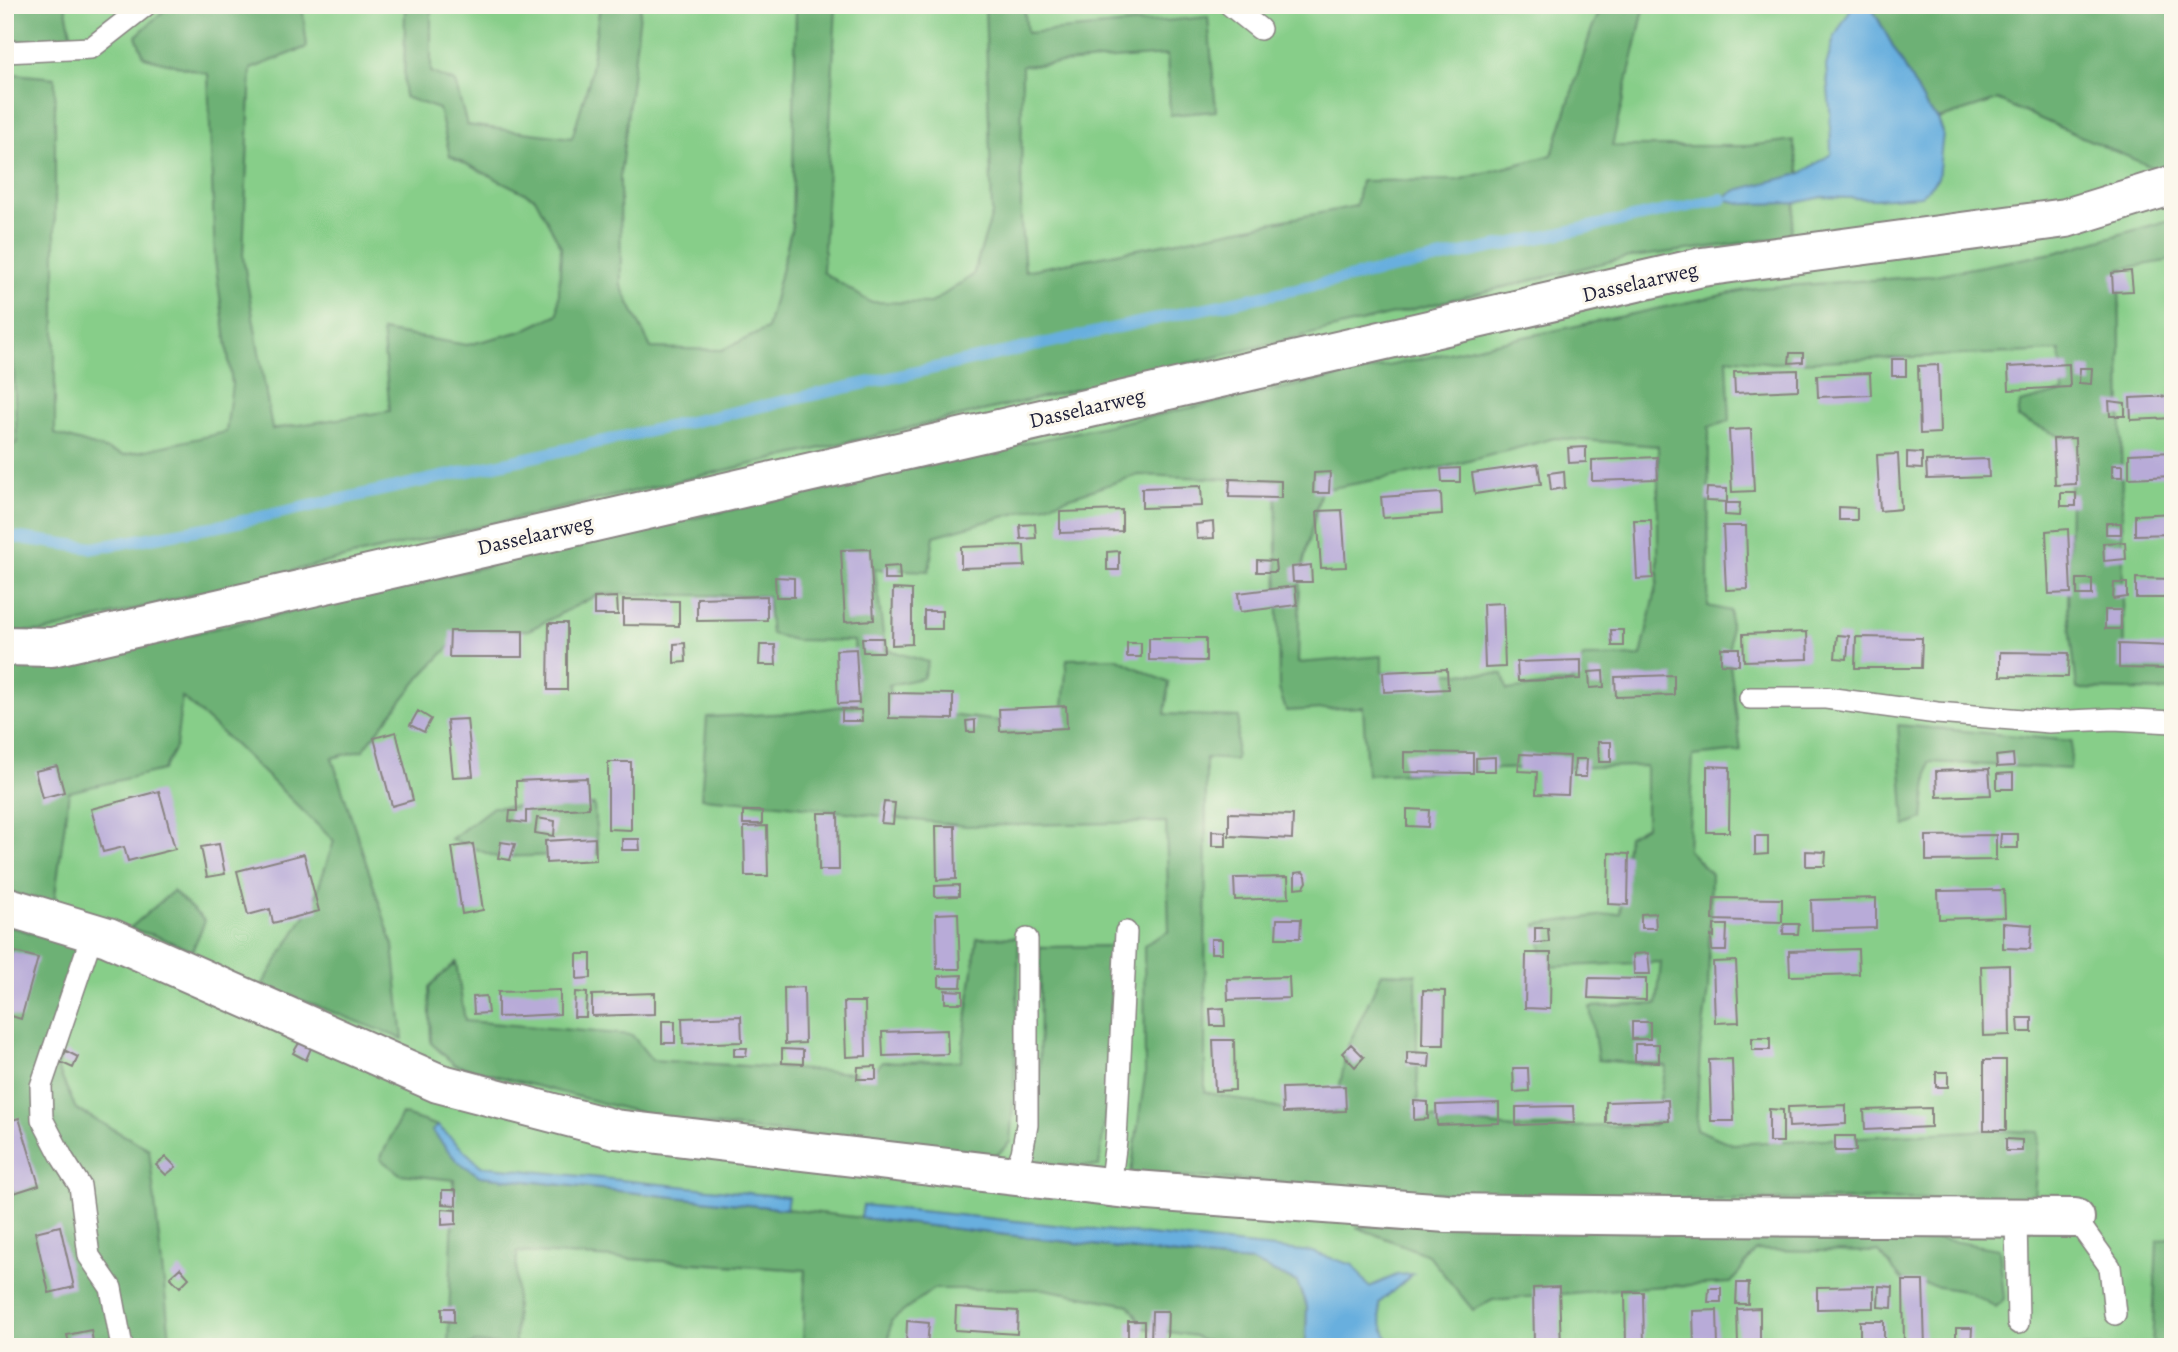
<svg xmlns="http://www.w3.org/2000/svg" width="2178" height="1352" viewBox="0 0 2178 1352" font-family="Alegreya,serif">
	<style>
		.green { fill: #87ce89; stroke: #547862; stroke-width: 2 }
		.forest { fill: #6db175; stroke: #486a58; stroke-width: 2; fill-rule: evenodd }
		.water { fill: #68afde; stroke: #45688c; stroke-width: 2 }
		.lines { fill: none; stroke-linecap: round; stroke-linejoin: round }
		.stream { stroke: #68afde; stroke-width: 12 }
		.building { fill: #b8abd8 }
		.service-casing { stroke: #888381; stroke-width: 24 }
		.minor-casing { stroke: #888381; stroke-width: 42 }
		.service { stroke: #fff; stroke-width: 21 }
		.minor { stroke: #fff; stroke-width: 38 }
		.labels { text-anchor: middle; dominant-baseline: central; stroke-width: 6; stroke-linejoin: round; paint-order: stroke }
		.street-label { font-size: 21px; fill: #22223b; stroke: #fbf7ec }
	</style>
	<rect width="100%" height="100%" fill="#fbf7ec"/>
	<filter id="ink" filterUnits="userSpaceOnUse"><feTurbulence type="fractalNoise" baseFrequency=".0143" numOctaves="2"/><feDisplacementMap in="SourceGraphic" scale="14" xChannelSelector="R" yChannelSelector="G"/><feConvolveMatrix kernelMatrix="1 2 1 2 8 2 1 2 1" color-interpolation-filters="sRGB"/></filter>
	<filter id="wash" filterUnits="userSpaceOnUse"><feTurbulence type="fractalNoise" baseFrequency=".00686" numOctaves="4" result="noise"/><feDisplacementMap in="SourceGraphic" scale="28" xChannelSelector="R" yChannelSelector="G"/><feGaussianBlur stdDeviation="1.57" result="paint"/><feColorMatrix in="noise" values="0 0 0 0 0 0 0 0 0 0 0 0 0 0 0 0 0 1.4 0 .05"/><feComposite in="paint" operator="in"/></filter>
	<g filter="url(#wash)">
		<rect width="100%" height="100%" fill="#efe4c7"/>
		<path class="green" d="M5,5H1896L1943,133L1938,119L1997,100L2121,154L2173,138V1347H5Z"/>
		<path class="forest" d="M5,5H65L72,38L5,42Z
			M170,5H302L307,47L251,69L243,257L272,429L390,411L382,331L467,345L522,331L558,314L561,247L535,198L450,156L439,109L404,97L405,5H431V72L455,82L467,125L572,138L589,81L600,5H641L620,177L621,286L651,348L722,350L767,329L792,226L796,5H836L823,272L870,302L931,303L973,275L992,214L985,5H1024L1027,33L1208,17L1216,111L1170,115L1167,55L1022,66L1021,222L1025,271L1356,206L1361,181L1458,180L1552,155L1592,28L1603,5H1645L1612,146H1748L1793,140L1800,174L1790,237L1624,258L1195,362L344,558L42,632L5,631V444H17L5,179V73L55,78V434L124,455L226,432L232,384L215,260L208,74L144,57L136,36Z
			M1874,5H2173V163L2156,169L1997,100L1938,119L1927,108L1873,10Z
			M2173,219V260L2119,269L2124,664L2173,665V691L2077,689L2068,607L2071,441L2018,418L2020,403L2063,392L2060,351L1774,363L1727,358L1730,421L1709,427L1708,606L1730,611V664L1741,751L1693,756L1688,850L1711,874L1708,990L1700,1050L1696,1129L1732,1144L1990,1130L2039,1132L2034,1199L1705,1200L1459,1194L1131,1173L1145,1076L1144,945L1169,931L1166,822L966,826L778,804L701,798L707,717L794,713L858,704L854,641L794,640L771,634L767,596L599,594L529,630L463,633L422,675L363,750L332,758L393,945L403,1039L262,985L314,901L334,841L236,746L182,697L176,746L163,770L69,792L54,903L5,891V667H43L315,606L945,460L1755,288L1929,276L2058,252ZM1555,438L1658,446V581L1641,656L1583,657L1571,682L1507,690L1503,674L1382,672V656L1298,663L1300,578L1321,490L1446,467ZM1138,475L1276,481L1279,689L1286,711L1363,707L1367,775L1492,769L1646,766V826L1628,836L1620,913L1537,924L1545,967L1661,962L1657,1004L1590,1007L1598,1060L1666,1066L1655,1125L1514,1128L1418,1116L1416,974L1382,973L1347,1048L1335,1112H1294L1205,1092L1206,758L1235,760L1239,717L1165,714L1169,683L1116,658L1067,659L1062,718L1000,721L891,708L889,685L923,678L928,662L885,649L875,569L929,571L934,536L1043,506Z
			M1898,725L2072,741L2070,769L1929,762L1923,819L1905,826Z
			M594,805L598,854L496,857L451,839L493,807Z
			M173,891L205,921L192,951L154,935L129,929Z
			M5,925L83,948L57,1067L76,1109L149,1149L171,1347H5Z
			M1019,937L1014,1096L1010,1142L997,1155L673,1121L455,1065L431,1043L429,987L456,962L465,1021L632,1035L652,1060L871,1074L882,1062L961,1061L977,938Z
			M1113,946L1109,1086L1099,1166H1027L1039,1141L1040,947Z
			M402,1114L438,1126L433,1131L480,1176L786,1209L1213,1259L1253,1262L1297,1282L1307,1307L1306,1347H1212L1195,1336L1144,1328L1129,1305L1044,1289H933L891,1321L888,1347H803L805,1270L517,1252L515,1346L475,1343L464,1347H448L454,1180L400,1174L380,1159Z
			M1429,1223L1885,1230L1999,1249L2004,1299L1996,1307L1969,1292L1903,1281L1879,1252L1756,1250L1731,1283L1629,1288L1493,1300L1473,1310L1428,1255L1356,1227Z
			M2173,1237V1347H2152L2157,1241Z"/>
		<path class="water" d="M1853,5H1874L1873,10L1927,108L1938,119L1943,133L1938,178L1921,196L1875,199L1823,197L1795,203L1746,204L1722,199L1737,190L1800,174L1831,154L1830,110L1826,66L1834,38Z
			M438,1126L481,1166L788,1197L786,1209L480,1176L456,1160L432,1131Z
			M863,1205L1312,1252L1353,1265L1369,1287L1397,1275L1413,1274L1379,1303L1380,1317L1390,1347H1306L1307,1307L1297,1282L1253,1262L1213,1259L861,1218Z"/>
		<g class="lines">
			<path class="stream" d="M5,536L93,548L229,524L1192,311L1722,199"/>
		</g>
		<g id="blocks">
			<path class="building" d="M2131,271L2133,291L2113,292L2112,273Z
				M1790,353H1803V362L1789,363Z
				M1892,359H1906V376H1892Z
				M2069,364L2070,387L2009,390L2008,367Z
				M1938,365L1940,433L1920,434L1918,366Z
				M2080,368H2092L2091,384L2079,383Z
				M1798,370V390L1735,393L1734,372Z
				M1870,373L1871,395L1818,397L1817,375Z
				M2173,396V418L2131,420L2130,398Z
				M2109,401L2125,403V416H2110Z
				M1751,429L1754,491L1732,492L1729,430Z
				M2075,438L2076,484L2055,485L2053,439Z
				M1586,447V462L1569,463L1568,448Z
				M1907,452L1922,453V469L1907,468Z
				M2173,452V476L2129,478V454Z
				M1898,454L1901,509L1880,511L1877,455Z
				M1657,457L1658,479L1592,481V460Z
				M1988,459L1989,477L1927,479L1926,461Z
				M1538,464L1541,484L1475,494L1472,473Z
				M2112,465H2123V477H2112Z
				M1460,468V482H1442L1441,469Z
				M1564,471L1565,488L1551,490L1549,473Z
				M1330,472L1329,493H1313L1314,473Z
				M1230,479L1281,481V498L1229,497Z
				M1201,486L1202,506L1142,508V488Z
				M1707,488L1727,489V502L1706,501Z
				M1441,493L1442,514L1383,518L1381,497Z
				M2061,493H2076V506H2061Z
				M1725,503H1740L1739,516L1725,515Z
				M1839,507L1857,508V520H1839Z
				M1122,510V531L1060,533V512Z
				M1342,510L1346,567L1321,568L1317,511Z
				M2173,513V534L2135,535V515Z
				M1634,520H1651L1653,578L1637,579Z
				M1213,522L1214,538L1197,539L1196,524Z
				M2106,523H2121V534H2106Z
				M1035,524L1036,538L1021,539L1020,525Z
				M1723,526H1746L1748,589L1726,590Z
				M2068,529L2071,593L2049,594L2046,531Z
				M2125,542L2126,559L2104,561L2103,543Z
				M1024,545L1025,566L961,568V547Z
				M870,549L874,620L845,622L841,550Z
				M1119,551V570H1107V552Z
				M1257,560L1275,561L1276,572H1257Z
				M1311,565L1312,582H1293L1292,567Z
				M899,566L900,580H884V567Z
				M775,577L794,578V597H776Z
				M2136,578L2173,579V598H2136Z
				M2077,579H2092V595H2077Z
				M2114,583H2127V597L2113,599Z
				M1295,586L1297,605L1240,612L1238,593Z
				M893,589L912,590V644L892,645Z
				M767,596V620L697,621V598Z
				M617,597L618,615H594V598Z
				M623,600L679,601V626L623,625Z
				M1503,603L1505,667L1485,668L1483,604Z
				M2105,610H2121V629H2105Z
				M924,611H942V629H924Z
				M549,623H567V690H548Z
				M1611,630H1623V646H1612Z
				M450,631H523V657H449Z
				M1807,632L1808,659L1744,661L1743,634Z
				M1837,635L1849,636L1847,659L1835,658Z
				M1856,637L1922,638L1921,668H1855Z
				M862,638H883L884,652H863Z
				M1149,638H1206V661L1149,660Z
				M685,643L686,662L674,663V644Z
				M1127,643H1141V657H1127Z
				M2119,644L2173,646V669L2119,668Z
				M760,645H775L776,665H759Z
				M1721,648H1739V665L1721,664Z
				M856,649L859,703L838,704L836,650Z
				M2000,652L2069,653L2068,677L2000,676Z
				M1581,660V679L1518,681L1517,662Z
				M1447,669L1448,689L1384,692L1383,672Z
				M1603,671L1604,687L1590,688L1589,672Z
				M1674,675V695L1616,697L1615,677Z
				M889,693L953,694V719L889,718Z
				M1066,706L1067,728L1000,731L999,709Z
				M842,709L861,710L862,721H842Z
				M418,711L431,719L424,732L410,725Z
				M467,719L473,776L453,777L447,720Z
				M975,720V732H967L966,721Z
				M396,732L413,800L392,806L374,738Z
				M1598,742H1611V762H1599Z
				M1404,752L1473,753V773L1404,772Z
				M1520,754L1570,756L1568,795L1536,794L1537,772L1518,771Z
				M2013,754L2014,766L1997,767L1996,756Z
				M1495,757V771H1476V758Z
				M1575,759H1587L1586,777H1574Z
				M608,762H631V830L608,829Z
				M57,766L64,792L42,798L35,771Z
				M1707,766L1730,767L1729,832H1707Z
				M1989,769L1991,795L1937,797L1936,771Z
				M2013,773V789H1997V774Z
				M587,778L589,808L526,811V823L509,821L510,811H517L516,781Z
				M159,791L175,849L128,861L124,847L103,852L91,809Z
				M884,802L895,803L893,824L881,823Z
				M1407,809L1429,810L1428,827L1407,826Z
				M743,811H762V824H743Z
				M818,813H838L839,870H819Z
				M1229,813L1293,815L1292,839L1229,836Z
				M537,818L555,821L554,836L535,833Z
				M767,826L768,876H745L744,827Z
				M936,826H955L956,879L937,880Z
				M1212,831L1226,832V846H1212Z
				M2001,834H2018V848H2000Z
				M1996,835V860L1926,861V836Z
				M1755,836H1768V854L1755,855Z
				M595,838L596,860L546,863L545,841Z
				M622,839H639L640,850H622Z
				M501,842L515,844L510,860L498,858Z
				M219,844L225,874L207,877L201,847Z
				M473,844L483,910L462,914L452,847Z
				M1806,851L1826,852L1825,866H1806Z
				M1609,853L1629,854L1628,905L1608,904Z
				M304,854L319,911L273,923L270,909L248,915L237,871Z
				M1303,872L1306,876L1307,882L1304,887L1295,888V873Z
				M1288,877L1289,898L1235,900L1234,878Z
				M959,885V896L935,897V886Z
				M2004,890L2005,917L1939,919L1938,891Z
				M1714,898L1782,899V922L1713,920Z
				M1876,898V928L1812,930L1811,900Z
				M958,913L960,969H937L936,914Z
				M1655,913L1656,928H1641V914Z
				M1277,919H1301L1300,938H1276Z
				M2003,923L2032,925L2030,949L2003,948Z
				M1784,924H1799L1798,934H1783Z
				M1714,925H1727L1726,951H1712L1711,936L1714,937Z
				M1535,928H1548L1549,942L1535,943Z
				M1211,939H1222V953H1211Z
				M1858,949L1859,974L1790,976L1789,951Z
				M12,951L38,958L21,1019L5,1014V974Z
				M1526,953H1551L1550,1009L1525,1008Z
				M1648,953L1650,974H1634L1633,954Z
				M577,954H591V978L577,979Z
				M1736,961L1739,1022L1715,1023L1713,962Z
				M2009,965L2010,1035L1983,1036L1981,966Z
				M962,975L961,987H939V976Z
				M1289,977L1290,998L1228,1000L1227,979Z
				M1589,978L1646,979V1000L1588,998Z
				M804,987L805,1043L785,1044L784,988Z
				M560,990V1014L498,1017V992Z
				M945,990L963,991V1003H945Z
				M1423,990L1445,991L1444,1045H1422Z
				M575,992L587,993L586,1017H574Z
				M655,993V1014L592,1016V995Z
				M486,996L488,1013L474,1014L473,997Z
				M844,1002H865L866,1056L846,1057Z
				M1224,1008L1225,1026H1211L1210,1009Z
				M741,1016L742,1042L683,1044L682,1018Z
				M2018,1018H2032V1032H2019Z
				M662,1021H675V1043H662Z
				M1632,1022H1650V1039H1632Z
				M947,1030L948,1054L883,1056L882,1032Z
				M1752,1038H1770V1050H1752Z
				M1213,1040H1234L1235,1090L1215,1091Z
				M299,1043L311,1048L306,1060L293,1053Z
				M1351,1044L1364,1057L1355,1067L1342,1053Z
				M1635,1044H1659V1062L1635,1061Z
				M734,1048H747L746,1056H734Z
				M782,1049L803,1050V1064L782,1063Z
				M66,1051L78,1057L73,1068L60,1062Z
				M1407,1052L1430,1053L1429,1067L1407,1065Z
				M1732,1059L1734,1121H1711L1709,1060Z
				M1984,1060H2006V1130H1984Z
				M876,1066V1079H857L858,1067Z
				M1513,1068H1528L1529,1091L1514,1092Z
				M1936,1072H1948V1087H1936Z
				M1345,1086L1346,1111L1283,1113L1282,1088Z
				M1668,1100L1669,1121L1606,1123V1102Z
				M1414,1101L1428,1102V1119L1414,1120Z
				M1499,1103V1123L1437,1125L1436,1105Z
				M1846,1105V1124L1789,1127L1788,1107Z
				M1573,1106L1574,1123L1516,1125V1107Z
				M1931,1108V1127L1865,1130L1864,1110Z
				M1769,1109L1783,1110V1142H1769Z
				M19,1118L39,1185L14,1193L5,1164V1122Z
				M1835,1136H1855L1856,1151H1835Z
				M2006,1139L2022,1140V1151H2006Z
				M166,1157L176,1167L166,1175L156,1165Z
				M442,1190H456V1205L442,1204Z
				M442,1209L456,1210V1224L442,1225Z
				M60,1226L74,1287L49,1293L35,1232Z
				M180,1268L189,1278L180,1287L170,1277Z
				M1903,1281H1923L1925,1347H1904Z
				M1737,1283H1749L1748,1304H1736Z
				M1874,1286V1308L1817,1309V1287Z
				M1879,1286L1893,1287L1892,1308L1878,1307Z
				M1559,1287L1561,1347H1534L1533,1288Z
				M1709,1288H1721V1302H1708Z
				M1625,1292H1643L1644,1347H1626Z
				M956,1307L1018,1311L1017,1334L955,1330Z
				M442,1308H454V1322L442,1321Z
				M1760,1308V1347H1738L1737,1309Z
				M1717,1310L1718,1347H1694L1693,1311Z
				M1152,1311H1168L1167,1342H1151Z
				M907,1321L929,1323L927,1347H906Z
				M1128,1321H1144V1338H1128Z
				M1860,1321H1884V1344H1860Z
				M1956,1328H1972L1971,1347H1956Z
				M91,1330L94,1347H70L67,1335Z
				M1229,1340V1347H1207V1341Z
				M1055,1343L1085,1345L1084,1347H1055Z"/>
		</g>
	</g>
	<g filter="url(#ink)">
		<use href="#blocks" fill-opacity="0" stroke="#888381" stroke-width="2"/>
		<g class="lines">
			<g class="service-casing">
				<path id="service" d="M1230,5L1260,29
					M5,52L91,48L146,5
					M1750,698H1826L1937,713L2049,722L2113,719L2173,722
					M93,932L41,1086L42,1119L63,1159L80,1186L89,1256L111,1288L122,1347
					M1013,1175L1022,1153L1027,1125V939
					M1110,1187L1116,1141L1126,932
					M2016,1218L2018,1323
					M2075,1218L2110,1267L2115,1314"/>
			</g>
			<g class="minor-casing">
				<path id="minor" d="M5,646L52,647L1702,267L2066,218L2173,185
					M5,906L108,937L438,1083L615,1129L1135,1190L1447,1213L1675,1216L2075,1218"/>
			</g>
			<use href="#service" class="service"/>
			<use href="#minor" class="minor"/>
		</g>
	</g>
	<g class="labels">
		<g class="street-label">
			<text transform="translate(1640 282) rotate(-13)">Dasselaarweg</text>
			<text transform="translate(1087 408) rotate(-13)">Dasselaarweg</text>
			<text transform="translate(535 535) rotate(-13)">Dasselaarweg</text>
		</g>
	</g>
	<rect width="2178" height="1352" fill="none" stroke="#fbf7ec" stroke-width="28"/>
</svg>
